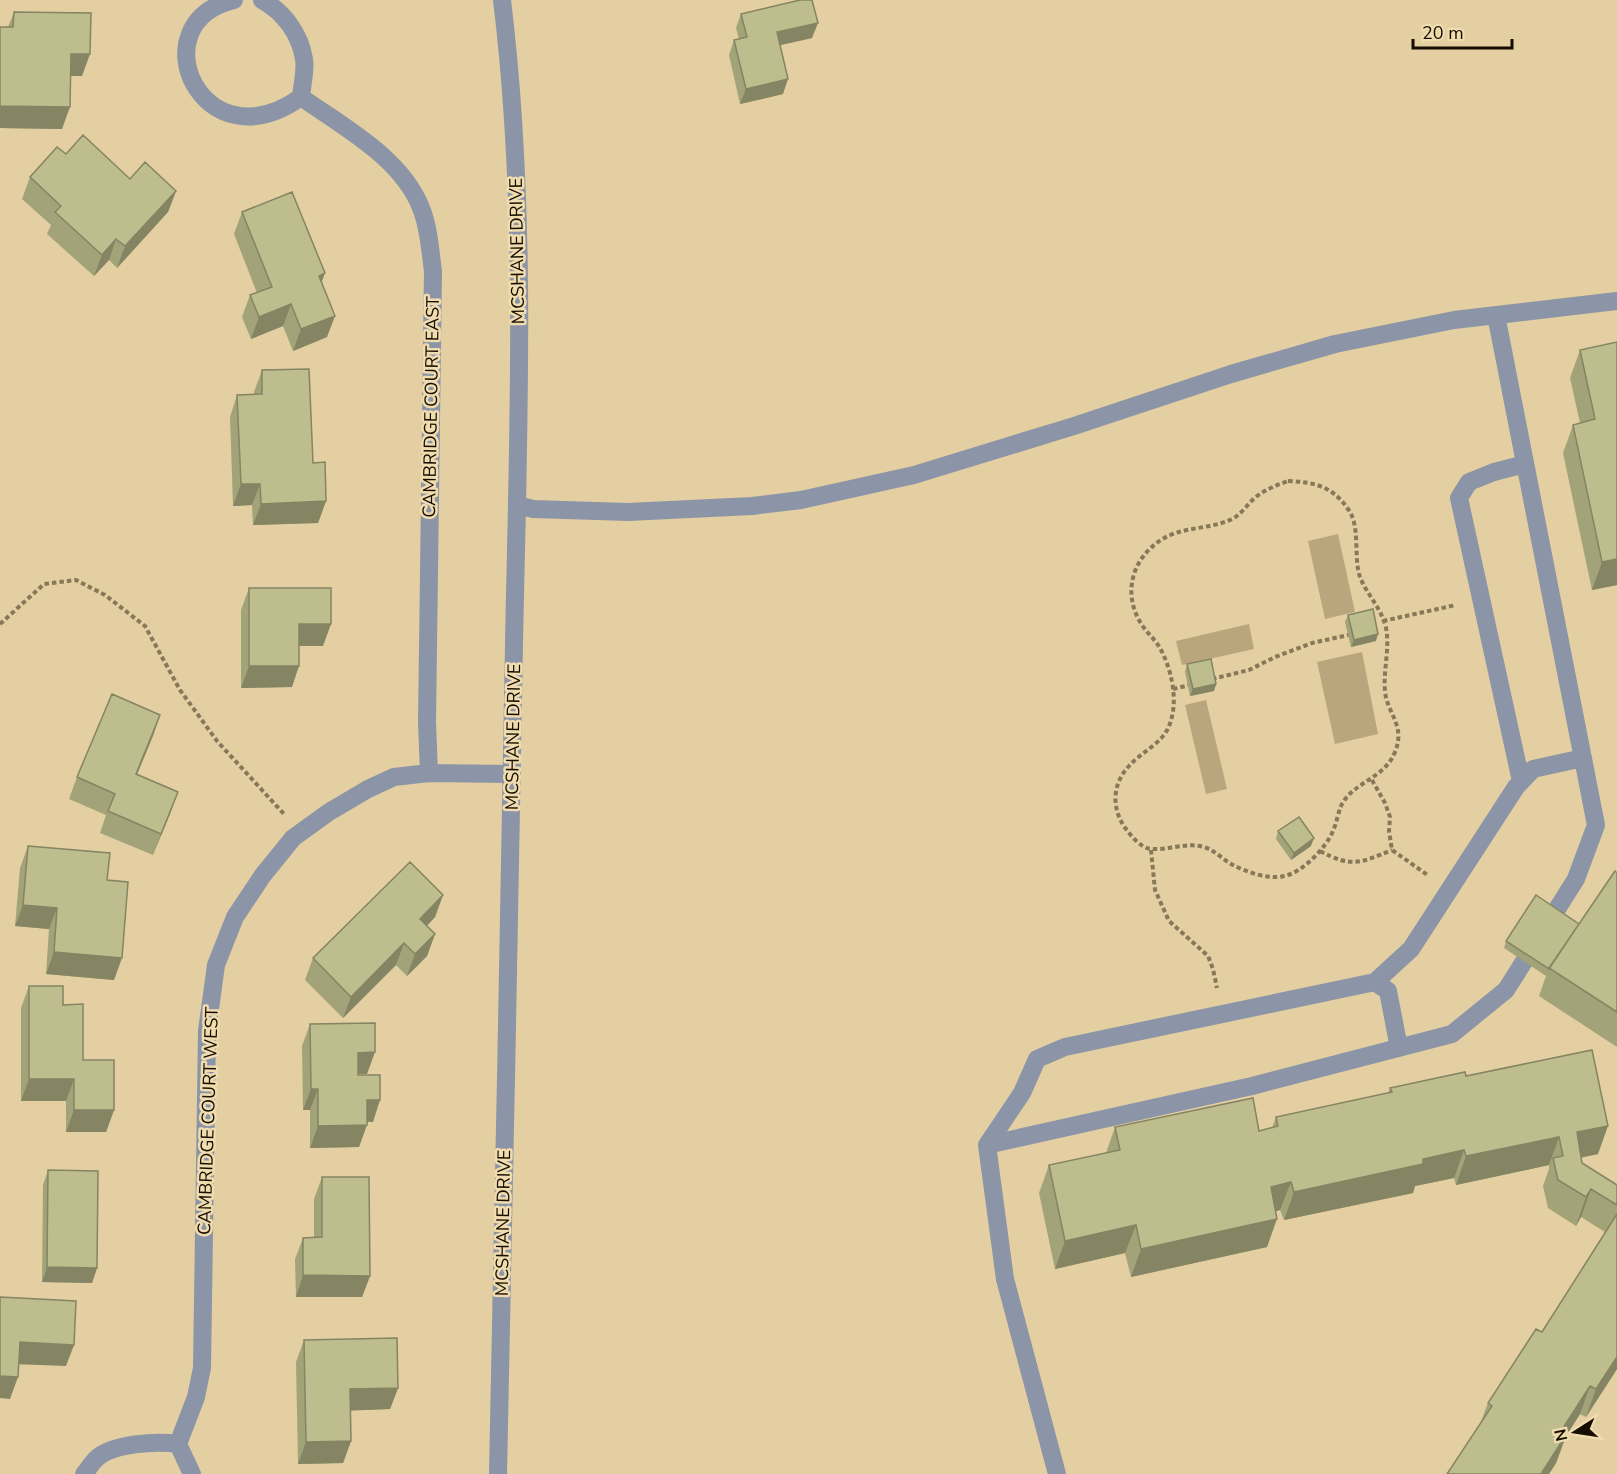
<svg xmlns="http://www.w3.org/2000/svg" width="1617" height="1474" viewBox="0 0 1617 1474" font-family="'Nunito Sans',sans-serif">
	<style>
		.green { fill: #b9a67d }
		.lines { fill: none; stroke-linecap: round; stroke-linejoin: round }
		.path { stroke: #867859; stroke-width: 4; stroke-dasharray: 4.5 3; stroke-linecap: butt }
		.service { stroke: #8c94a7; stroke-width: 18 }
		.minor { stroke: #8c94a7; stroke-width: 18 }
		.wall { fill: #a3a379 }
		.shaded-wall { fill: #858463 }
		.building { fill: #bebd8d; stroke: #858463; stroke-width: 1.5 }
		.labels { text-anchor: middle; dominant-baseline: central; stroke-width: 5; stroke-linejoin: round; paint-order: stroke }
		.street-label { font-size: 18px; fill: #150e01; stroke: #f0dcae }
	</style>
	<rect width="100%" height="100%" fill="#e3cfa1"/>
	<path class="green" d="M1338,534L1355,612L1325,619L1308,541Z
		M1249,624L1254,649L1182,665L1176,641Z
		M1362,652L1378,734L1335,744L1317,662Z
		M1206,700L1227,789L1206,794L1185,705Z"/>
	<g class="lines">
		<path class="path" d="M1288,481C1314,482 1332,486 1348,509C1361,526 1353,557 1360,577C1367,595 1381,607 1386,628C1390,649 1383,670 1385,691C1387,714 1406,725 1395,752C1385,778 1354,782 1342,804C1338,812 1337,822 1333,831C1326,848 1302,873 1284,876C1268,880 1247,872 1233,865C1223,860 1216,851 1204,847C1188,842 1169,850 1152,849C1142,849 1132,837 1126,829C1111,809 1112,784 1129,766C1141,752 1162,744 1169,726C1179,702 1172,670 1160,648C1154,638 1144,630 1139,620C1123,591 1133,558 1161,540C1182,526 1209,530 1232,519C1242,514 1248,503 1257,496C1267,489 1277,485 1288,481Z
			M1383,621L1456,605
			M0,624L44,584L76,580L105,595L145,626L180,690L217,741L284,814
			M1212,679L1249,670L1275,657L1312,643L1353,634
			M1173,689L1190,685
			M1372,780L1385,803L1390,817L1389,831L1392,850L1429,876
			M1151,850L1155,890L1169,921L1208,956L1213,969L1217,988
			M1320,851C1352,868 1360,863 1392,850"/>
		<path class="service" d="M517,505L533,509L628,512L752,506L801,500L914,475L1074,426L1231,374L1335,344L1454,320L1617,301
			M1521,781L1459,498L1469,482L1494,472L1525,464
			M1375,982L1411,949L1516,787L1533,769L1583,758
			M987,1145L1022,1093L1037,1059L1065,1047L1375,982L1388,991L1399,1048
			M1057,1474L1005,1279L987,1145L1252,1086L1452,1034L1506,990L1576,879L1596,825L1496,315"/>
		<path class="minor" d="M234,0C137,23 202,168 301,97C302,85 306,70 304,59C300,34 284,12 262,0
			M301,97C343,127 402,158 421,208C429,227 430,250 433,271L427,722L429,773
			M178,1444L196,1397L202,1368L207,1031L216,965L235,917L263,875L293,838L329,812L368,789L394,777L429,773L512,774
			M84,1474C88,1469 92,1463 96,1459C112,1443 157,1441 178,1444L192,1474
			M498,1474C504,1197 509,921 514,644C518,430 528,213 502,0"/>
	</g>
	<path class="wall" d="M14,12L82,76H71L62,129L0,128V27H8Z
		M741,14L812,38L780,45L783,94L740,104L729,55L734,40L739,39L736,28Z
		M66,154L130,179L176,191L168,212L117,268L109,260L94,276L47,234L51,225L22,199L30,177Z
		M242,212L322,282L327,337L293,351L283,326L251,339L242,317L250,295L257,293L234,234Z
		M1617,342V585L1592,590L1563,453L1573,425L1580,423L1570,378L1580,350Z
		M262,370L326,501L318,523L253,525L252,505L233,506L230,417L237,395H254V392Z
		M249,588L323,646H299L292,687L241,688V610Z
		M1348,615L1376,641L1351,647L1345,622Z
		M1187,664L1216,684L1214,691L1190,696L1185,672Z
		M160,715L137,774L178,792L153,855L100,833L106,815L69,799L77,777Z
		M1278,831L1311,846L1291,860L1276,839Z
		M28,846L107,880L114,980L46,974L49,929L15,926L20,868Z
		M1617,873V1047L1539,996L1546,976L1504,948L1506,941L1579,924Z
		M443,895L435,917L427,926L435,934L427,956L407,976L396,965L343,1018L305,980L313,958Z
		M29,986L63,1005L83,1060L114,1110L106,1132H66V1101H21V1008Z
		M310,1024L367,1074H358L373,1122H367L359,1147L310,1148V1110H303L302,1046Z
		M1466,1076L1598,1154L1581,1157L1582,1163L1617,1185V1369L1586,1417L1580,1414L1566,1436L1556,1463L1549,1474H1447L1480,1424L1488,1403L1542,1332L1605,1232L1581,1217L1576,1226L1548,1208L1543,1186L1549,1169V1165L1456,1185L1454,1178L1415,1186L1413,1193L1284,1220L1280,1210L1276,1211L1267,1247L1131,1277L1125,1253L1055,1269L1039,1193L1049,1165L1106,1153L1115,1127L1259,1131L1272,1128L1276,1117L1388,1093L1390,1088Z
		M48,1170L97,1268L92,1283L42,1282L43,1185Z
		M322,1177L370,1276L362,1297H296L295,1259L303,1238L314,1237V1199Z
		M304,1340L398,1388L390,1409L350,1410L351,1441L343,1463L298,1464L296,1362Z"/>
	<path class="shaded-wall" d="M818,23L812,38L772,47L777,32Z
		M71,54H90L82,76H63Z
		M788,79L783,94L740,104L746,89Z
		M0,106L70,107L62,129L0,128Z
		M176,191L168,212L117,268L125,246Z
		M116,239L109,260L94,276L102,255Z
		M325,273L317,295L319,276Z
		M291,304L283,326L251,339L259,317Z
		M335,316L327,337L293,351L301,329Z
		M241,484H260L252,505L233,506Z
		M326,501L318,523L253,525L261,504Z
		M1617,559V585L1592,590L1602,562Z
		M299,624H331L323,646H291Z
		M1378,634L1376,641L1351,647L1354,640Z
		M249,666H299L292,687L241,688Z
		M1216,684L1214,691L1190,696L1193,689Z
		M160,715L153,736L128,796L136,774Z
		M178,792L170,814L153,855L161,834Z
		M1314,838L1311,846L1291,860L1294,853Z
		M443,895L435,917L412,941L420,919Z
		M23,905L57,908L49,929L15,926Z
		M435,934L427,956L407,976L415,954Z
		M404,943L396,965L343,1018L351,997Z
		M54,952L122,958L114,980L46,974Z
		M375,1052L367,1074H350L358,1053Z
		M29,1079H74L66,1101H21Z
		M311,1089H318L310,1110H303Z
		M367,1100H380L373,1122L359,1121Z
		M74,1110H114L106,1132H66Z
		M367,1125L359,1147L310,1148L318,1126Z
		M1608,1126L1598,1154L1566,1161L1577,1132Z
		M1559,1137L1549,1165L1456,1185L1466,1156Z
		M1464,1150L1454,1178L1415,1186L1413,1193L1284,1220L1294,1192L1423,1159Z
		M1291,1182L1280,1210L1261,1215L1271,1187Z
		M1591,1189L1581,1217L1576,1226L1586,1197Z
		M1277,1219L1267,1247L1131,1277L1141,1249Z
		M1136,1225L1125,1253L1055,1269L1065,1241Z
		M47,1267L97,1268L92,1283L42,1282Z
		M303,1275L370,1276L362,1297H296Z
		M20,1342L74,1345L66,1366L12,1364Z
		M1617,1357V1369L1586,1417L1596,1389Z
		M0,1376L18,1377L10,1399L0,1398Z
		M1590,1386L1580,1414L1566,1436L1556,1463L1549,1474H1541L1561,1431Z
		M398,1388L390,1409L342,1411L350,1389Z
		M351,1441L343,1463L298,1464L306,1442Z"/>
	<path class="building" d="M800,0H812L818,23L777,32L788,79L746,89L734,40L747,37L741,14Z
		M14,12L91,13L90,54H71L70,107L0,106V27H13Z
		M83,135L130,179L145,162L176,191L125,246L116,239L102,255L55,212L61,206L30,177L57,147L66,154Z
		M292,192L325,273L319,276L335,316L301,329L291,304L259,317L250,295L272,287L242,212Z
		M1617,342V559L1602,562L1573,425L1595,419L1580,350Z
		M309,369L313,463L325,462L326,501L261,504L260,484H241L237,395L262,394V370Z
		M249,588H331V624H299V666H249Z
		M1373,609L1378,634L1354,640L1348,615Z
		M1211,659L1216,684L1193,689L1187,664Z
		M112,694L160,715L136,774L178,792L161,834L108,811L115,794L77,777Z
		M1299,817L1314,838L1294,853L1278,831Z
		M28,846L110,853L107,880L128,882L122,958L54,952L57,908L23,905Z
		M410,862L443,895L420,919L435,934L415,954L404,943L351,997L313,958Z
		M1615,871L1617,873V1012L1549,968Z
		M1536,895L1579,924L1549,969L1506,941Z
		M29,986H63V1005L83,1004V1060H114V1110H74V1079H29Z
		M375,1023V1052L358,1053V1075H380V1100H367V1125L318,1126V1089H311L310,1024Z
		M1592,1050L1608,1126L1577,1132L1582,1163L1617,1185V1205L1591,1189L1586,1197L1558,1180L1553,1158L1563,1156L1559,1137L1466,1156L1464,1150L1423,1159V1164L1294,1192L1291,1182L1271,1187L1277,1219L1141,1249L1136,1225L1065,1241L1049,1165L1120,1150L1115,1127L1253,1098L1259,1131L1278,1126L1276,1117L1392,1092L1390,1088L1465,1072L1466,1076Z
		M48,1170L98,1171L97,1268L47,1267Z
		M322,1177H369L370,1276L303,1275V1238L322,1237Z
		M1617,1214V1357L1596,1389L1590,1386L1561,1431L1566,1435L1541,1474H1447L1492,1406L1488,1403L1536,1329L1542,1332Z
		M0,1297L76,1301L74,1345L20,1342L18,1377L0,1376Z
		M397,1338L398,1388L350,1389L351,1441L306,1442L304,1340Z"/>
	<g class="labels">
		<g class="street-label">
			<text transform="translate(517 251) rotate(-91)">MCSHANE DRIVE</text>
			<text transform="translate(431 407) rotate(-89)">CAMBRIDGE COURT EAST</text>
			<text transform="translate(513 737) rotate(-89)">MCSHANE DRIVE</text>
			<text transform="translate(208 1121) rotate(-88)">CAMBRIDGE COURT WEST</text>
			<text transform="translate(503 1223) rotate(-89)">MCSHANE DRIVE</text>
		</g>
	</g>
	<g transform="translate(1575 1432) rotate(258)" stroke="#f0dcae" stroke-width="4.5" paint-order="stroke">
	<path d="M0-4.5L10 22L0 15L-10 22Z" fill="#150e01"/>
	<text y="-9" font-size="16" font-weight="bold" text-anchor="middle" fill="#150e01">N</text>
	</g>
	<path d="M1413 39v9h99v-9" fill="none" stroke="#150e01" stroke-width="3"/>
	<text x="1422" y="39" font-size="18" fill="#150e01" stroke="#f0dcae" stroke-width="4.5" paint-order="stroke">20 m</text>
</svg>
